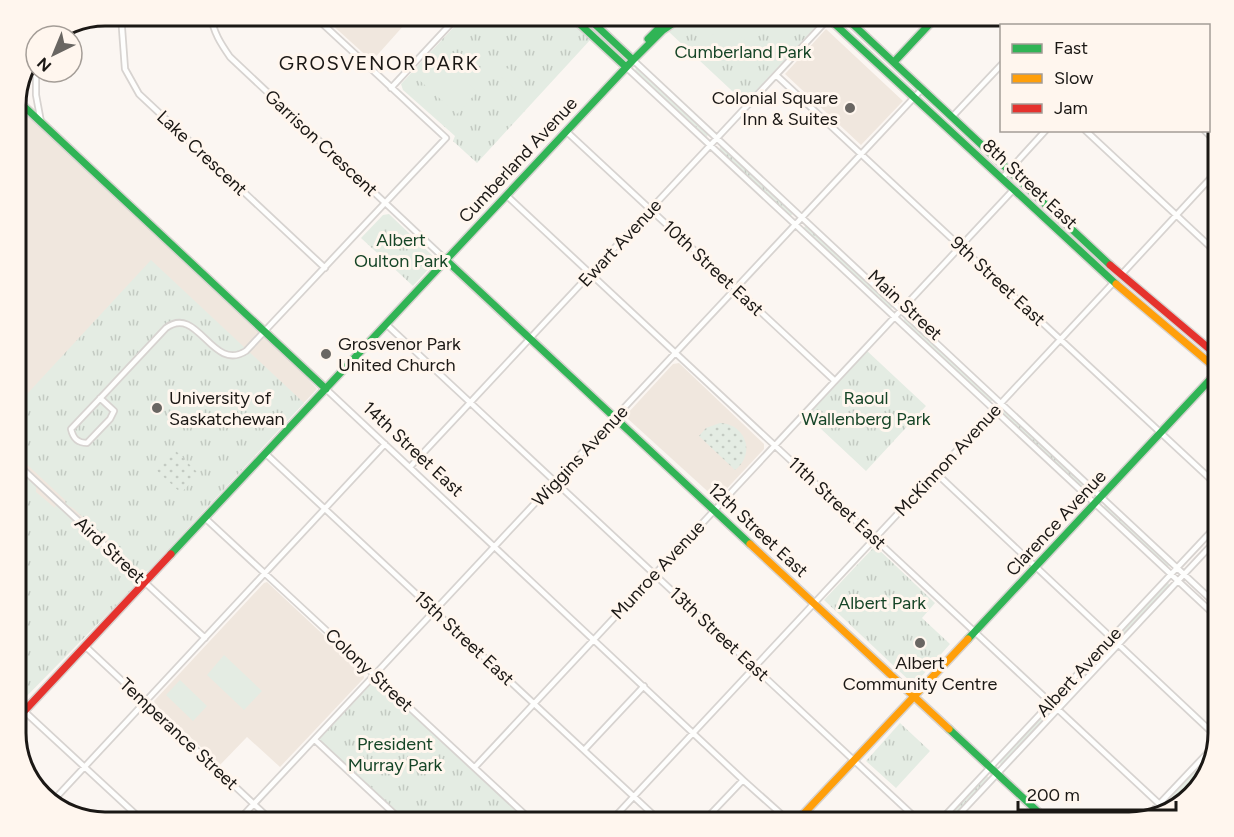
<svg xmlns="http://www.w3.org/2000/svg" width="1234" height="837" viewBox="0 0 1234 837" font-family="Figtree,sans-serif">
	<style>
		.built { fill: #f0e7de }
		.grass { fill: url(#grass-tufts) }
		.garden { fill: url(#garden-dots) }
		.pitch { fill: #e4ece3 }
		.lines { fill: none; stroke-linecap: round; stroke-linejoin: round }
		.street-casing { stroke: #d7d3d0; stroke-width: 8 }
		.fast-casing { stroke: #d7d3d0; stroke-width: 10 }
		.slow-casing { stroke: #d7d3d0; stroke-width: 10 }
		.jam-casing { stroke: #d7d3d0; stroke-width: 10 }
		.street { stroke: #fefefd; stroke-width: 4.5 }
		.fast { stroke: #30b455; stroke-width: 7 }
		.slow { stroke: #ff9f0a; stroke-width: 7 }
		.jam { stroke: #e5322d; stroke-width: 7 }
		.poi-dot { fill: #696662; stroke: #fff6ee; stroke-width: 2 }
		.labels { text-anchor: middle; dominant-baseline: central; stroke-width: 6; stroke-linejoin: round; paint-order: stroke }
		.park-label { font-size: 18px; fill: #164527; stroke: #fff6ee }
		.poi-label { font-size: 18px; fill: #1b1815; stroke: #fff6ee; text-anchor: start }
		.street-label { font-size: 18px; fill: #1b1815; stroke: #fff6ee }
		.neighbourhood-label { font-size: 20px; letter-spacing: 1.5px; fill: #1b1815; stroke: #fff6ee }
		.rim { fill: none; stroke: #1b1815; stroke-width: 3 }
	</style>
	<defs>
		<pattern id="grass-tufts" width="24" height="20" patternUnits="userSpaceOnUse" patternTransform="scale(1.5)"><rect width="24" height="20" fill="#e4ece3"/><path d="M3 7l-1-3M5 7V3M7 7l1-3M15 17l-1-3M17 17v-4M19 17l1-3" fill="none" stroke="#c3cac2"/></pattern>
		<pattern id="garden-dots" width="8" height="8" patternUnits="userSpaceOnUse" patternTransform="scale(1.5)"><rect width="8" height="8" fill="#e4ece3"/><path d="M2 2h.1M6 6h.1" fill="none" stroke="#c3cac2" stroke-width="1.8" stroke-linecap="round"/></pattern>
	</defs>
	<rect width="100%" height="100%" fill="#fbf6f2"/>
	<path class="built" d="M336,15H413L372,61L329,22Z
		M826,29L903,101L861,145L785,74Z
		M15,98L261,328L317,389L15,708Z
		M679,363L764,444V449L718,498H715L627,418V414L673,364Z
		M267,582L363,672L364,678L280,767L247,737L220,765L155,704L154,701L264,583Z"/>
	<path class="grass" d="M465,15H565L591,39L477,163L453,141L455,136L403,90L401,84Z
		M713,15H815L818,17L819,23L745,103L669,32L687,20Z
		M636,68L708,134L707,137L635,71Z
		M720,147H722L793,214L790,216L719,150Z
		M389,214L434,257L436,261L413,286L361,238L383,215Z
		M807,225L893,305L891,309L803,228Z
		M151,260L304,403L149,570L143,573L137,571L131,562L74,509L66,504L65,500L19,457H15V407Z
		M905,318L992,398V401H988L903,322Z
		M865,349L926,406L866,471L804,413Z
		M1004,411L1092,491L1088,495L1002,414Z
		M15,472L24,480L25,474L36,485V492L55,508L56,503L68,515L73,522L126,571L132,573L138,580L135,586L15,708Z
		M1107,503L1170,563L1168,567L1103,508Z
		M875,546L935,603L922,618L950,644L914,685L824,600Z
		M1167,582L1170,585L1121,636L1120,633Z
		M1107,646L1110,650L1061,702L1058,698Z
		M375,676L532,822H403L315,740Z
		M1047,710L1051,714L1002,766L999,762Z
		M900,723L930,751L896,788L866,761Z
		M1215,748L1210,763L1171,804L1166,799Z
		M986,775L990,779L950,822H942Z"/>
	<path class="garden" d="M720,423C746,424 756,454 735,470L699,436L706,428Z
		M173,448L199,474L181,493L154,468Z"/>
	<path class="pitch" d="M725,22L761,55L743,74L707,41Z
		M438,55L477,92L457,114L417,78Z
		M508,68L524,82L516,90L500,76Z
		M224,655L262,691L244,710L207,675Z
		M180,680L207,706L193,721L166,695Z"/>
	<g class="lines">
		<g class="street-casing">
			<path id="street" d="M121,15L125,69L139,94L325,268
				M211,15C213,32 221,44 230,57L446,260
				M1045,15L1056,26
				M1038,26L1048,15
				M1144,26L1149,21
				M36,54V95L41,122
				M633,60L1219,607
				M626,67L1219,619
				M776,75L1219,487
				M391,88L459,15
				M952,117L1002,64
				M1085,130L1219,255
				M1204,130L1219,145
				M566,131L835,381
				M1002,178L1046,130
				M506,195L1168,812
				M1121,275L1219,169
				M386,324L920,822
				M326,389L743,780L790,822
				M100,398L114,411L110,419L87,443C77,443 73,438 71,429L108,390L166,328C198,304 212,373 246,351L446,138L313,15
				M266,454L661,822
				M15,462L205,638
				M410,467L829,18
				M936,473L1218,738
				M205,518L533,822
				M85,646L273,822
				M24,711L144,822
				M315,740L403,822
				M584,750L644,686
				M475,767L1014,189
				M51,803L385,444
				M1167,812L1208,768
				M1146,818L1216,744
				M237,822L922,89
				M610,822L1114,282
				M703,822L743,780
				M939,822L1219,523
				M952,822L1219,537"/>
		</g>
		<g class="fast-casing">
			<path id="fast" d="M570,15L626,67
				M585,15L633,60
				M825,15L1116,284
				M843,15L1110,265
				M648,39L667,20L678,15
				M894,62L938,15
				M15,98L326,389
				M446,260L750,544
				M171,554L633,60L663,30L685,15
				M968,639L1219,370
				M949,729L1049,822"/>
		</g>
		<g class="slow-casing">
			<path id="slow" d="M1116,284L1219,371
				M750,544L949,729
				M796,822L968,639"/>
		</g>
		<g class="jam-casing">
			<path id="jam" d="M1110,265L1219,357
				M15,721L171,554"/>
		</g>
		<use href="#street" class="street"/>
		<use href="#fast" class="fast"/>
		<use href="#slow" class="slow"/>
		<use href="#jam" class="jam"/>
	</g>
	<g class="poi-dot">
		<circle cx="850" cy="108" r="6"/>
		<circle cx="326" cy="354" r="6"/>
		<circle cx="157" cy="408" r="6"/>
		<circle cx="920" cy="643" r="6"/>
	</g>
	<g class="labels">
		<g class="park-label">
			<text x="743" y="52">Cumberland Park</text>
			<text x="401" y="240">Albert<tspan x="401" dy="21">Oulton Park</tspan></text>
			<text x="866" y="398">Raoul<tspan x="866" dy="21">Wallenberg Park</tspan></text>
			<text x="882" y="603">Albert Park</text>
			<text x="395" y="744">President<tspan x="395" dy="21">Murray Park</tspan></text>
		</g>
		<g class="poi-label">
			<text x="838" y="98" text-anchor="end">Colonial Square<tspan x="838" dy="21">Inn &amp; Suites</tspan></text>
			<text x="338" y="344">Grosvenor Park<tspan x="338" dy="21">United Church</tspan></text>
			<text x="169" y="398">University of<tspan x="169" dy="21">Saskatchewan</tspan></text>
			<text x="920" y="663" text-anchor="middle">Albert<tspan x="920" dy="21">Community Centre</tspan></text>
		</g>
		<g class="street-label">
			<text transform="translate(321 143) rotate(43)">Garrison Crescent</text>
			<text transform="translate(202 153) rotate(43)">Lake Crescent</text>
			<text transform="translate(518 160) rotate(-47)">Cumberland Avenue</text>
			<text transform="translate(1030 184) rotate(43)">8th Street East</text>
			<text transform="translate(620 243) rotate(-47)">Ewart Avenue</text>
			<text transform="translate(713 268) rotate(43)">10th Street East</text>
			<text transform="translate(998 281) rotate(43)">9th Street East</text>
			<text transform="translate(905 305) rotate(43)">Main Street</text>
			<text transform="translate(413 449) rotate(43)">14th Street East</text>
			<text transform="translate(580 456) rotate(-47)">Wiggins Avenue</text>
			<text transform="translate(948 460) rotate(-47)">McKinnon Avenue</text>
			<text transform="translate(837 503) rotate(43)">11th Street East</text>
			<text transform="translate(1056 523) rotate(-47)">Clarence Avenue</text>
			<text transform="translate(758 530) rotate(43)">12th Street East</text>
			<text transform="translate(110 550) rotate(43)">Aird Street</text>
			<text transform="translate(658 570) rotate(-47)">Munroe Avenue</text>
			<text transform="translate(719 634) rotate(43)">13th Street East</text>
			<text transform="translate(464 638) rotate(43)">15th Street East</text>
			<text transform="translate(369 670) rotate(43)">Colony Street</text>
			<text transform="translate(1079 672) rotate(-47)">Albert Avenue</text>
			<text transform="translate(179 734) rotate(43)">Temperance Street</text>
		</g>
		<g class="neighbourhood-label">
			<text x="379" y="63">GROSVENOR PARK</text>
		</g>
	</g>
	<path d="M0 0H1234V837H0ZM105 26H1129A79 79 0 0 1 1208 105V733A79 79 0 0 1 1129 812H105A79 79 0 0 1 26 733V105A79 79 0 0 1 105 26Z" fill="#fff6ee" fill-rule="evenodd"/>
	<path class="rim" d="M105 26H1129A79 79 0 0 1 1208 105V733A79 79 0 0 1 1129 812H105A79 79 0 0 1 26 733V105A79 79 0 0 1 105 26Z"/>
	<rect x="1000" y="24" width="210" height="108" fill="#fff6ee" stroke="#a49d97" stroke-width="1.5"/>
	<rect x="1012" y="44" width="30" height="9" fill="#30b455" stroke="#a49d97" stroke-width="1.5"/>
	<text x="1054" y="54" font-size="18" fill="#1b1815">Fast</text>
	<rect x="1012" y="74" width="30" height="9" fill="#ff9f0a" stroke="#a49d97" stroke-width="1.5"/>
	<text x="1054" y="84" font-size="18" fill="#1b1815">Slow</text>
	<rect x="1012" y="104" width="30" height="9" fill="#e5322d" stroke="#a49d97" stroke-width="1.5"/>
	<text x="1054" y="114" font-size="18" fill="#1b1815">Jam</text>
	<g transform="translate(54 54) rotate(223)"><circle r="28" fill="#fff6ee" stroke="#a49d97" stroke-width="1.5"/>
	<path d="M0-4.5L10 22L0 15L-10 22Z" fill="#696662"/>
	<text y="-9" font-size="16" font-weight="bold" text-anchor="middle" fill="#1b1815">N</text>
	</g>
	<path d="M1018 801v9h158v-9" fill="none" stroke="#1b1815" stroke-width="3"/>
	<text x="1027" y="801" font-size="18" fill="#1b1815" stroke="#fff6ee" stroke-width="4.5" paint-order="stroke">200 m</text>
</svg>
